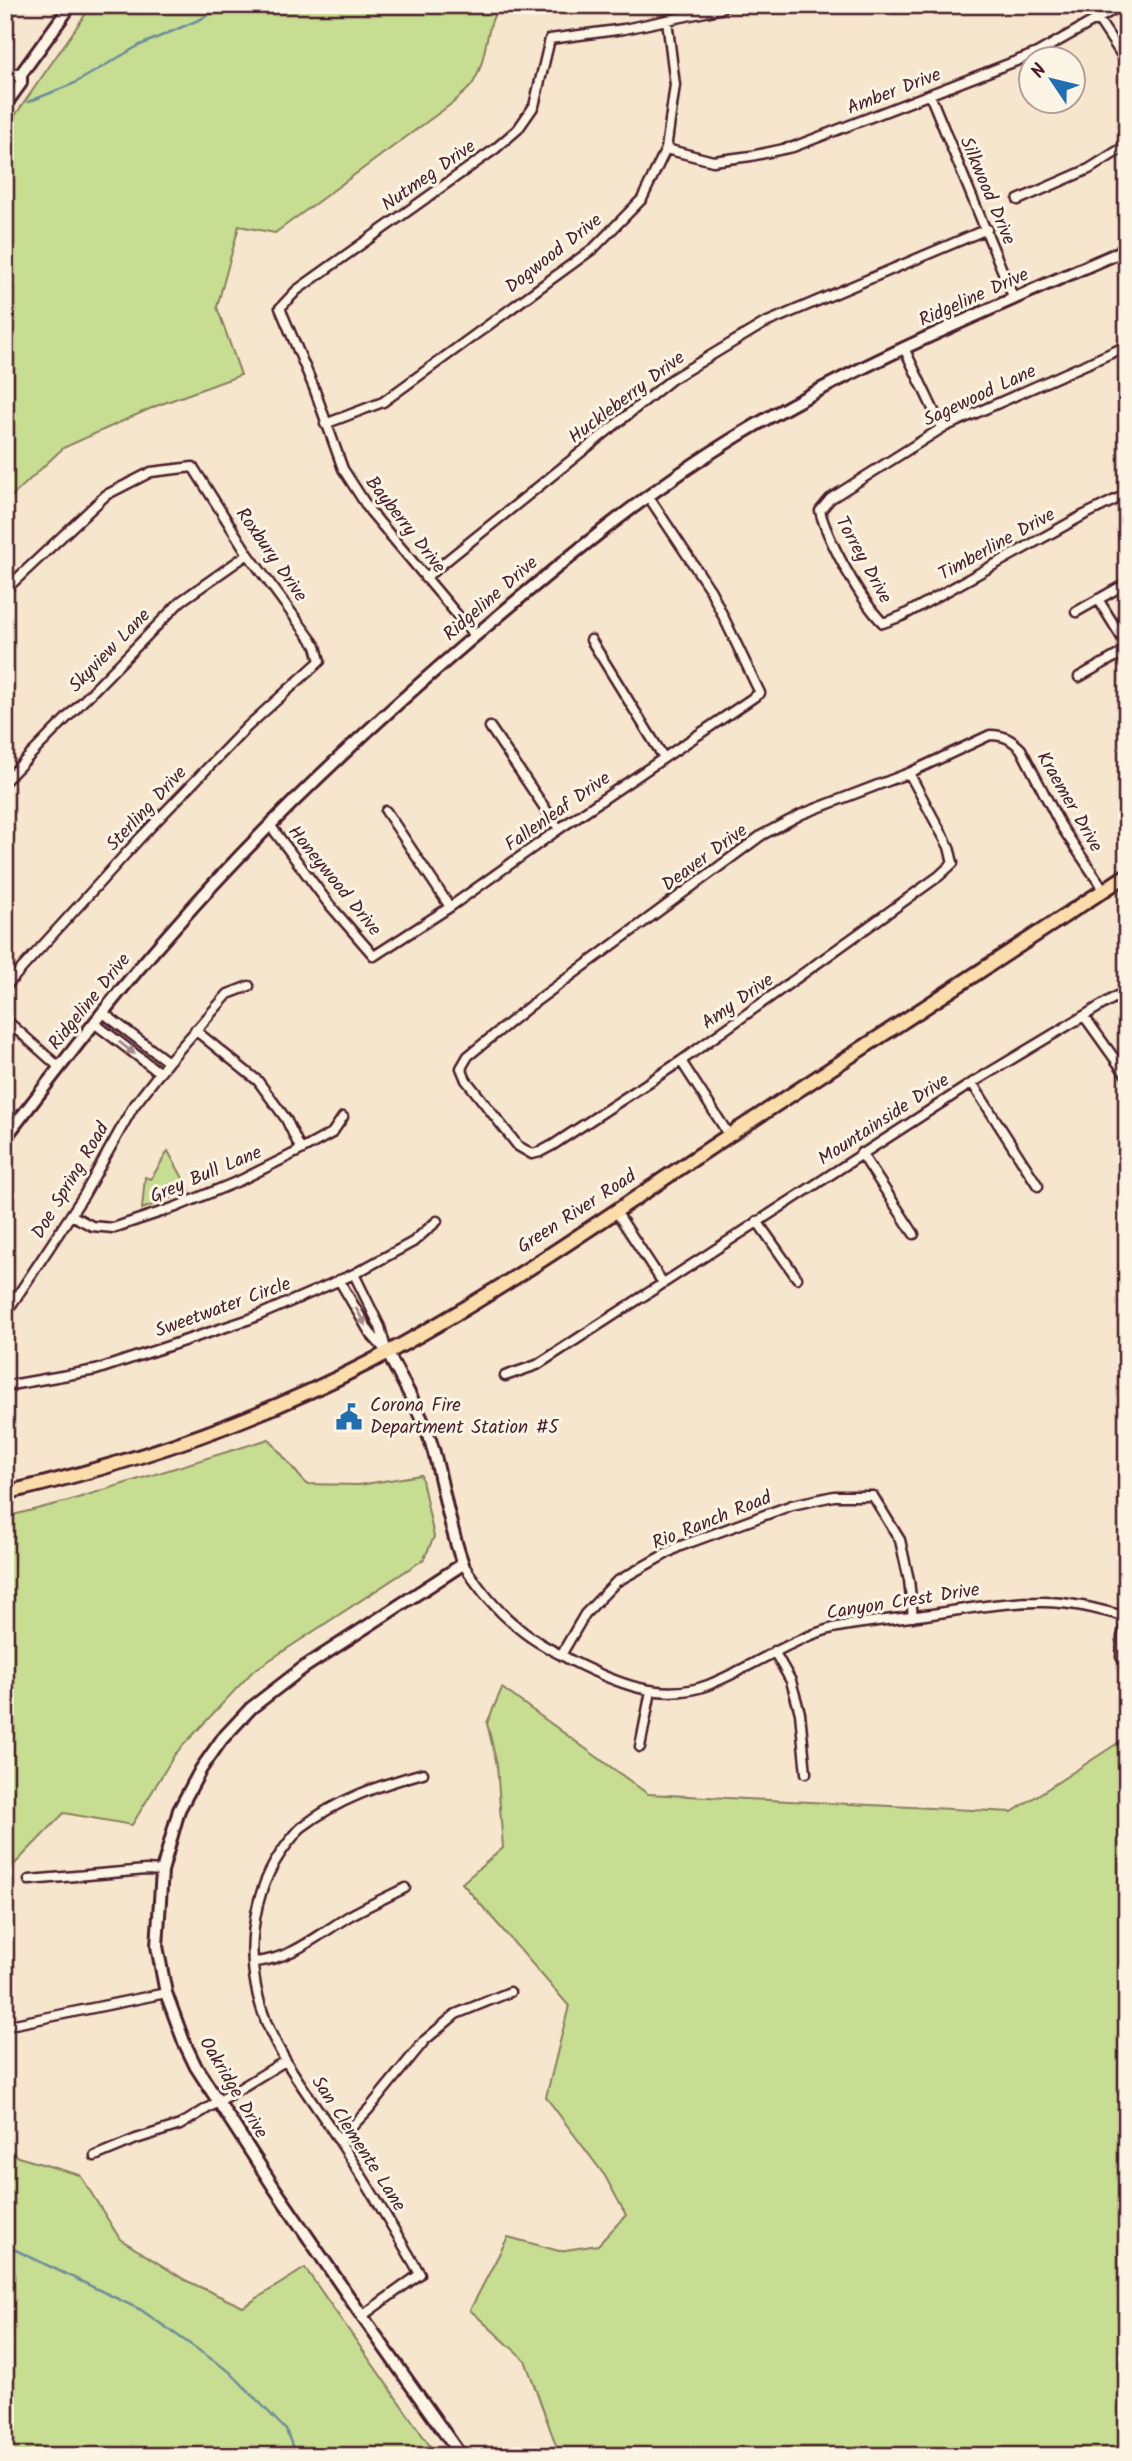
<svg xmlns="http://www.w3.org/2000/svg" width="1132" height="2461" viewBox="0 0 1132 2461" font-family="Kalam,sans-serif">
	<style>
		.green { fill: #c6dd92; stroke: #887e5e; stroke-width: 2 }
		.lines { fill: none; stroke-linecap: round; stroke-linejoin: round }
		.stream { stroke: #6f8d99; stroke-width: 2.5 }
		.street-casing { stroke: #4a1f2b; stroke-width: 13 }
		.secondary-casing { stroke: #4a1f2b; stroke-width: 16 }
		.primary-casing { stroke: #4a1f2b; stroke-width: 18 }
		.street { stroke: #fcf5e5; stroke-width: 8 }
		.secondary { stroke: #fcf5e5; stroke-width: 10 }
		.primary { stroke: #faddab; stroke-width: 12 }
		.oneway { fill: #a38a88 }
		.labels { text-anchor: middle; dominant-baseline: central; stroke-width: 6; stroke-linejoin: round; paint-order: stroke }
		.street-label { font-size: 19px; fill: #4a1f2b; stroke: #fcf5e5 }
		.poi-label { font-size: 19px; fill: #4a1f2b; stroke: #fcf5e5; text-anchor: start }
	</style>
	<rect width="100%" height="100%" fill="#f7e6ce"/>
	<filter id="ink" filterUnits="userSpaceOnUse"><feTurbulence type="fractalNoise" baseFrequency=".0143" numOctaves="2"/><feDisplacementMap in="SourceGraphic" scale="14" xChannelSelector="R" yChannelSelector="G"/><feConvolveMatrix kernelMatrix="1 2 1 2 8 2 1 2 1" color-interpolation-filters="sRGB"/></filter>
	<g filter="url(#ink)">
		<path class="green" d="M92,5H139L147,8L151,5H500C484,27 488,59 473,83C469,90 460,96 454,102L275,233L239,226L217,307L241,375L156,406L63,448L5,503V130Z
			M168,1151L190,1191L142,1209L145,1177L151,1179Z
			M269,1439L306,1484L359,1485L421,1475L434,1537L424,1559L253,1671L175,1754L132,1825L64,1813L5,1874V1517L68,1501Z
			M502,1688L648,1794L1012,1812L1127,1737V2456H566L557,2448L525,2360L470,2310L508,2237L559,2251L598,2245L626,2215L605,2176L546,2097L569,2006L462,1883L503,1848L497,1765L487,1723Z
			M5,2146L18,2157L80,2175L120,2239L185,2280L243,2307L305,2268L437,2456H5Z"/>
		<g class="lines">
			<path class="stream" d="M28,102L75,83L138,46L203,18L226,5
				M5,2245L141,2310L230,2372L286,2430L296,2456"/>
			<g class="street-casing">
				<path id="street" d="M1098,19L1127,63
					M930,95L1014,299
					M666,149L713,161L751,156L793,147L1037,53L1122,5
					M1018,200L1089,169L1127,145
					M1127,346L942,428L830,499L820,511C828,541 861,601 883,623L902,616L1082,516L1127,494
					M904,348L942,428
					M325,424L383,402L594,248L642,199L666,149L675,85L667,20
					M425,578L672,379L763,324L987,229
					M5,590L106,495L151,472L193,467L248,554L316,646L320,661L247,727L141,837L5,987
					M1098,599L1127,646
					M1076,612L1127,583
					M475,636L370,511L343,469L314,388L280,308L297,290L495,149L518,129L534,106L550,39L624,29L720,9L725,5
					M591,640L664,758
					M1079,677L1127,650
					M490,727L559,829
					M909,773L949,847L953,863L939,876L681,1061L553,1145L540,1152L532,1154L518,1146L466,1080L461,1068L468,1056L531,1005L762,835L802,814L909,773L990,735C1004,735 1011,739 1021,749L1061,826L1104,890
					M5,781L181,601L248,554
					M386,811L450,907
					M270,825L328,903L374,956L450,907L559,829L760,693L711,591L648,496
					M102,1012L168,1062
					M1084,1016L1127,1076
					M5,1019L59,1067
					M94,1023L160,1073
					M195,1030L258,1081L286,1119L301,1150
					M681,1061L729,1135
					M972,1083L1038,1186
					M861,1153L914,1234
					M615,1210L663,1283
					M71,1215L92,1226L113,1228L176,1207L241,1180L301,1150L332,1133L343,1117
					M757,1221L797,1278
					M354,1274L380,1327L386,1349
					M339,1280L370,1333L387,1352
					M5,1319L8,1310L84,1195L133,1107L168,1062L228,994L249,986
					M505,1376L537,1365L972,1083L1127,990
					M5,1386L96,1370L250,1319L354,1274L413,1242L437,1221
					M463,1564C478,1587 493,1607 514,1624C531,1640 552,1650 572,1661C614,1682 661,1703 708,1685C751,1668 788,1640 833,1628C860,1622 890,1620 917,1616C957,1611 998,1602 1038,1602C1068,1601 1098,1609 1127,1617
					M774,1651L791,1681L800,1713L806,1773
					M561,1655L585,1614L616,1582L678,1547L792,1505L834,1496H873L900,1540L909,1580L913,1617
					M1121,1657L1122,1637L1127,1620
					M640,1747L651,1691
					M29,1880L146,1870L162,1871
					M254,1962C293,1959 319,1934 351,1915C369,1905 387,1897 405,1888
					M5,2026L166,1993
					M339,2140L368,2110L425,2040L456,2014L510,1992
					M95,2156L136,2139L180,2125L285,2061
					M362,2316L420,2274C394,2229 368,2185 340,2142C315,2103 285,2067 267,2024C243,1965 248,1893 288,1843C293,1837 297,1831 302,1827C338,1799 380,1785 423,1773"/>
			</g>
			<g class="secondary-casing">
				<path id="secondary" d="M5,84L11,76L21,74L71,5
					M5,105L21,83V74
					M5,1138C60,1067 114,995 174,928C270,818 378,718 489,624C569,556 649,490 739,435C862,361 996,307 1127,249
					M387,1352C403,1383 423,1415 433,1449C444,1488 449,1527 463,1564L303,1668L251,1708L222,1739L201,1769L179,1810L162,1871L157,1946L166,1993L184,2042L196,2067L275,2189L362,2316L461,2456"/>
			</g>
			<g class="primary-casing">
				<path id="primary" d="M5,1493C130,1464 256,1421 370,1362C496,1296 613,1212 731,1134C863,1047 996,962 1127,875"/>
			</g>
			<use href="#street" class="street"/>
			<use href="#secondary" class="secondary"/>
			<use href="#primary" class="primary"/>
		</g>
		<defs><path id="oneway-solid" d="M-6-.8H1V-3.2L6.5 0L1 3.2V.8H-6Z" transform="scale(1.75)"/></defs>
		<g class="oneway">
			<use href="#oneway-solid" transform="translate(127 1048) rotate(38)"/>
			<use href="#oneway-solid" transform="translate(361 1317) rotate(60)"/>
		</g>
	</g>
	<defs>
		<g id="civic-bare" transform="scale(2.1)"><path d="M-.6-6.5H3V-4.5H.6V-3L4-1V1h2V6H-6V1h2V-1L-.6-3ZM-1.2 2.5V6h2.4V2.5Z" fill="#1f6fb2" stroke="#fcf5e5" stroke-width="2.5" paint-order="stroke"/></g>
	</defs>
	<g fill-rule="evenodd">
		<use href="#civic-bare" x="349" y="1417"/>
	</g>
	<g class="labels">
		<g class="street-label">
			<text transform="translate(894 92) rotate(-21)">Amber Drive</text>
			<text transform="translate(429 176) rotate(-35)">Nutmeg Drive</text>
			<text transform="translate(987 191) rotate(67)">Silkwood Drive</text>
			<text transform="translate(554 254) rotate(-38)">Dogwood Drive</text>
			<text transform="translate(974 298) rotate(-24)">Ridgeline Drive</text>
			<text transform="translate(980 396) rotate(-25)">Sagewood Lane</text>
			<text transform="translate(627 398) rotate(-37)">Huckleberry Drive</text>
			<text transform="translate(405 525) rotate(52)">Bayberry Drive</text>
			<text transform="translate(997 545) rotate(-29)">Timberline Drive</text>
			<text transform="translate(271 555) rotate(55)">Roxbury Drive</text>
			<text transform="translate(863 560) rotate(61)">Torrey Drive</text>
			<text transform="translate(491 599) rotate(-41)">Ridgeline Drive</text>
			<text transform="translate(110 651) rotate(-46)">Skyview Lane</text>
			<text transform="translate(1069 802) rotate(60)">Kraemer Drive</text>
			<text transform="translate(147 809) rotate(-47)">Sterling Drive</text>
			<text transform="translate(558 812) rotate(-35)">Fallenleaf Drive</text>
			<text transform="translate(705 858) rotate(-36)">Deaver Drive</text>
			<text transform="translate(334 881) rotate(51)">Honeywood Drive</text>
			<text transform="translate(90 1002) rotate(-51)">Ridgeline Drive</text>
			<text transform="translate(738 1002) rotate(-35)">Amy Drive</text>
			<text transform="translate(884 1120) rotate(-33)">Mountainside Drive</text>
			<text transform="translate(206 1175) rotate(-23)">Grey Bull Lane</text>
			<text transform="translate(71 1181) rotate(-59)">Doe Spring Road</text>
			<text transform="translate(577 1212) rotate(-33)">Green River Road</text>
			<text transform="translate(223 1308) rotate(-20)">Sweetwater Circle</text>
			<text transform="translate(712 1521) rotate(-22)">Rio Ranch Road</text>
			<text transform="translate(903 1602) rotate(-9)">Canyon Crest Drive</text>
			<text transform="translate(233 2088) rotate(59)">Oakridge Drive</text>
			<text transform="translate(358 2144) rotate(57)">San Clemente Lane</text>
		</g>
		<g class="poi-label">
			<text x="370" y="1406">Corona Fire<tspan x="370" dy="22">Department Station #5</tspan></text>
		</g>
	</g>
	<rect width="1132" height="2461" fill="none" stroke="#fcf5e5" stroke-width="28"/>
	<rect x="14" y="14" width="1104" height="2433" fill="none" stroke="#4a1f2b" stroke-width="2.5" filter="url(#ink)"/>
	<g transform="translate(1052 80) rotate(305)"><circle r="33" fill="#fcf5e5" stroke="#b59f9b" stroke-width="2"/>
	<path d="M0-5L12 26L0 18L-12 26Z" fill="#1f6fb2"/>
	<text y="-10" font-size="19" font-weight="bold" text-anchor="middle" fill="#4a1f2b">N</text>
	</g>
</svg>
